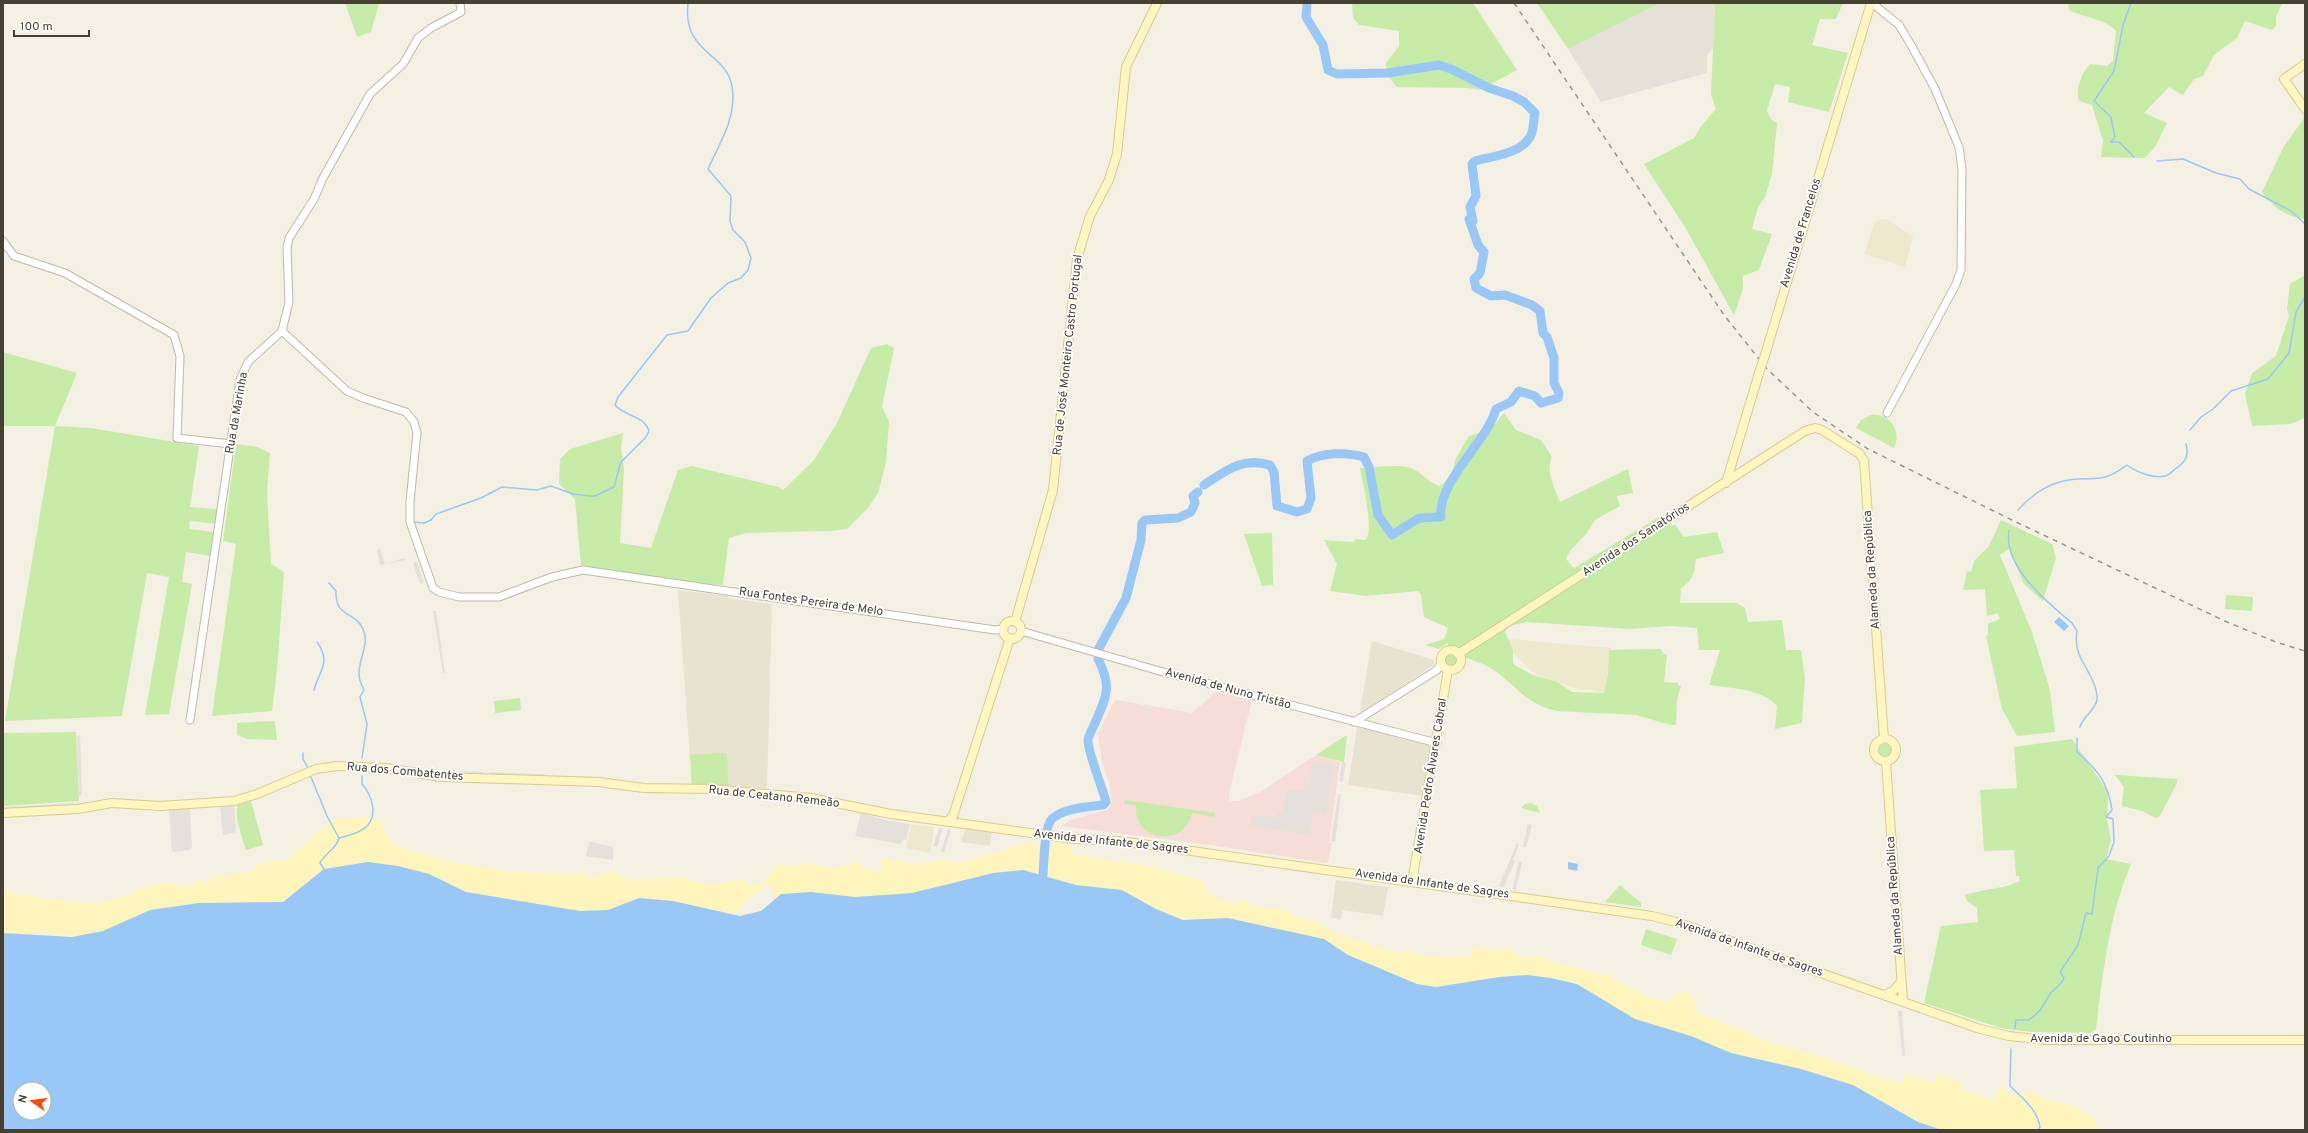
<svg xmlns="http://www.w3.org/2000/svg" width="2308" height="1133" viewBox="0 0 2308 1133" font-family="Overpass,sans-serif">
	<style>
		.residential { fill: #e8e3d1 }
		.industrial { fill: #e5e1d9 }
		.education { fill: #eee8cc }
		.medical { fill: #f6ddd5 }
		.green { fill: #c7eca8 }
		.sand { fill: #fdf5bb }
		.parking { fill: #e4e1dd }
		.water { fill: #99c8f7; fill-rule: evenodd }
		.lines { fill: none; stroke-linecap: round; stroke-linejoin: round }
		.stream { stroke: #99c8f7; stroke-width: 1.5 }
		.river { stroke: #99c8f7; stroke-width: 9 }
		.tertiary-casing { stroke: #c0b9a5; stroke-width: 9 }
		.secondary-casing { stroke: #d8cc8e; stroke-width: 10 }
		.tertiary { stroke: #fff; stroke-width: 7 }
		.secondary { stroke: #fff6c2; stroke-width: 8 }
		.rail { stroke: #959595; stroke-width: 1.5; stroke-dasharray: 5 5; stroke-linecap: butt }
		.secondary-bridge-casing { stroke: #d8cc8e; stroke-width: 10; stroke-linecap: butt }
		.secondary-bridge { stroke: #fff6c2; stroke-width: 8 }
		.labels { text-anchor: middle; dominant-baseline: central; stroke-width: 3.5; stroke-linejoin: round; paint-order: stroke }
		.street-label { font-size: 12px; fill: #464033; stroke: #fff }
	</style>
	<rect width="100%" height="100%" fill="#f4f0e4"/>
	<path class="residential" d="M678,590L728,596V598L772,604L767,788L692,786Z
		M1372,641L1434,660V665L1362,712L1360,710Z
		M1357,727L1432,745L1423,796L1348,785Z
		M966,828L992,831L990,846L961,842Z
		M1336,880L1388,887L1383,916L1343,910L1341,920L1331,918Z"/>
	<path class="industrial" d="M1660,3H1715L1713,49L1707,55V73L1601,102L1568,49Z"/>
	<path class="education" d="M1881,219L1888,220L1913,237L1905,267L1864,254L1874,224Z
		M1510,639L1611,648L1608,694L1587,689L1581,690L1546,679L1532,672L1514,654L1506,642Z
		M911,824L934,827L930,853L906,848Z"/>
	<path class="medical" d="M1216,692L1252,700L1229,793L1230,801H1239L1262,791L1316,755L1340,762L1329,843H1332L1328,862L1325,863L1211,845L1062,826L1070,820L1107,810L1111,806L1110,785L1102,763L1098,734L1115,700L1192,713Z"/>
	<path class="green" d="M345,3H379L371,32L357,37Z
		M1352,3H1473L1517,70L1480,90L1468,88L1397,87L1386,74V63L1399,46V31L1359,25L1353,18Z
		M1537,3H1660L1568,49Z
		M1715,3H1843L1836,19H1820L1812,45L1848,53L1829,112L1788,102L1790,87L1775,84L1767,111L1771,119L1777,123L1772,174L1765,197L1758,207L1752,229L1772,234L1759,270L1743,276V289L1734,315L1685,227L1644,164L1694,138L1702,125L1716,109L1711,94Z
		M2068,3H2282L2276,17V26L2272,30L2245,21L2237,38L2214,55L2203,76L2194,79L2183,95L2169,87L2144,113L2167,123L2155,147L2145,158L2101,157L2103,141L2092,105L2079,101C2075,90 2082,72 2090,64L2107,66L2113,61L2116,31C2104,18 2085,18 2069,10Z
		M2304,118L2305,119V219C2286,217 2273,207 2262,192L2283,148Z
		M2305,275V418L2290,424L2252,426L2245,394L2252,373L2276,356L2289,316L2287,309L2290,284Z
		M887,344L894,348L882,407L889,421L886,462L878,493L868,508L847,529L829,531L746,533L729,538L723,585L656,578L581,565L575,499L559,484L560,459L570,449L623,433L621,448L624,470L620,543L651,548L678,470L692,466L778,487L783,490L814,460L837,423L871,348Z
		M3,352L77,373L55,426L91,428L199,446L190,507L218,509L216,524L190,521L189,529L214,532L211,556L186,552L182,582L192,584L169,714L145,715L169,577L147,573L122,716L5,721L55,426H3Z
		M1504,413L1516,430L1541,440L1552,457C1545,470 1555,489 1560,502L1628,469L1633,493L1617,496L1620,506L1595,520L1587,533L1570,551L1566,559L1574,568L1659,517L1672,526L1675,525L1684,537L1717,532L1724,553L1696,559C1694,573 1694,580 1681,588L1680,603H1737L1745,608L1748,622L1782,620L1786,650H1801L1805,678L1802,723L1775,729L1777,706C1763,689 1730,688 1709,685L1720,650H1699L1697,628L1671,626L1629,629L1527,622L1509,626L1505,632L1513,650V663L1516,666L1533,675L1557,682L1572,692L1604,693L1608,674L1609,650L1660,649L1664,654H1667L1664,682L1678,683V685L1681,686L1677,700L1676,725H1671L1636,715L1557,711C1523,704 1514,681 1487,666C1471,658 1458,658 1447,643L1439,649L1425,645L1444,639L1448,628L1424,617L1421,595L1418,591L1366,596L1330,591L1337,564L1324,540L1354,542L1355,539L1366,540C1374,527 1363,484 1360,468C1375,468 1393,464 1407,467C1421,470 1427,483 1440,486L1451,476L1456,458L1469,436L1491,429Z
		M1871,415C1890,413 1902,431 1894,448L1856,428L1861,420Z
		M236,444L257,447L270,453L267,493L271,564L284,572L277,670L272,711L212,716L236,544L223,541Z
		M2001,520L2052,544L2056,558L2043,601L2024,584L2009,549L2000,555L2032,632L2050,690L2055,732L2017,736L2002,709L1986,636L1988,635V624L2000,619L1998,613L1987,616L1985,589L1963,590L1967,571L1971,572L1974,561L1989,546Z
		M1272,533L1273,585L1262,586L1244,534Z
		M2226,595L2253,597L2252,611L2225,609Z
		M1445 660a6 6 0 1 1 12 0a6 6 0 1 1-12 0Z
		M520,698L521,710L495,713L494,701Z
		M275,721L277,740L247,739L237,735V723Z
		M76,732L79,801L3,806V733Z
		M1345,736H1347L1344,762L1316,755Z
		M2072,739L2108,792L2107,819L2111,840L2106,859L2131,864C2109,916 2103,972 2096,1029L2090,1033L2032,1032L2001,1028L1924,1003L1941,926L1978,922L1977,908L1967,901L1965,895C1983,889 2004,889 2020,881L2019,876H2016L2014,850L1984,851L1980,790L2017,788L2014,747Z
		M1879 750a6 6 0 1 1 12 0a6 6 0 1 1-12 0Z
		M727,753L728,786H692L690,754Z
		M2115,775L2177,779V783L2160,816L2156,818L2142,811L2122,806L2124,787Z
		M1125,800L1215,813V817L1192,813C1184,849 1133,842 1136,805L1124,804Z
		M251,801L263,845L246,850C243,840 233,814 238,805Z
		M1531,803L1537,806L1540,813L1521,808L1525,804Z
		M1620,885L1641,903V907L1605,902Z
		M1646,929L1677,939L1671,955L1641,945Z"/>
	<path class="sand" d="M372,818L384,824L383,829L391,842L404,848L450,862L513,872L576,874L583,870L588,878L612,871L630,879L684,877V879L711,885L744,879L747,885C767,887 770,868 781,863L783,866L808,864L836,868L855,862L874,872L881,871L882,858L914,864L938,861L939,858L957,863L1036,841L1037,851L1046,857L1051,851L1052,842L1070,843L1071,850L1076,855L1151,866L1205,882V890L1219,899L1239,905V900L1247,901L1248,905L1282,909L1308,921L1313,922L1315,917L1319,925L1343,936L1400,954L1401,950L1428,956L1470,957L1471,947L1501,951L1502,948L1515,951V954L1527,958L1533,955L1605,976L1607,973L1612,975L1613,979L1646,996L1668,1003C1682,986 1697,988 1695,1012L1773,1043L1830,1059L1884,1079L1904,1083V1074L1934,1083L1937,1074L1963,1083L1961,1089L1993,1100L2001,1086L2005,1085L2006,1096L2035,1092L2049,1101L2069,1104L2091,1115L2100,1130H1894L1475,994L887,908L781,915L769,883L722,923L291,916L70,949L45,933L32,932V949L3,936V889L20,895L95,904L125,896L141,888L169,882L178,886H191L199,878L201,883L223,874V876L254,871V865L276,860L284,862L333,819Z"/>
	<path class="parking" d="M380,548L385,564L404,558L405,560L380,565L377,551Z
		M417,562L424,583L420,584L413,563Z
		M433,611H436L445,673H443Z
		M80,734L82,794L79,797L77,737Z
		M1313,762L1338,766V770L1333,769L1326,814L1314,812L1310,835L1250,826L1252,814L1277,818L1278,811L1282,812L1286,789L1304,791L1305,785H1309Z
		M1342,762L1346,763L1343,782L1339,781Z
		M447,771L482,772V776L447,774Z
		M489,772L544,774V778L489,776Z
		M1338,794H1341L1335,842L1331,841Z
		M73,803V806L4,811V807Z
		M234,806L236,832L223,835L220,807Z
		M187,808L190,810L192,847L189,850L172,852L169,810Z
		M861,813L885,820L910,824L906,840H902L901,844L855,836Z
		M1528,824L1532,825L1526,847H1523Z
		M939,828H943L937,847L933,846Z
		M948,829L951,830L944,852L941,851Z
		M589,841L613,847V860L586,856Z
		M1517,843L1519,844L1513,860L1515,861L1503,888L1499,886Z
		M1519,861L1522,862L1516,890L1512,889Z
		M1898,1011H1902L1905,1056H1902Z"/>
	<path class="water" d="M2059,617L2069,626L2064,631L2054,622Z
		M368,862L398,866L429,874L466,892L580,911L608,910L639,898L673,901L740,916L761,911L781,894L811,892L855,897L912,893L993,873L1023,870L1076,885L1122,890L1156,909L1183,920L1228,918L1324,939L1348,955L1417,984L1436,987L1499,977L1527,975L1551,978L1577,984L1635,1019L1691,1036L1731,1053L1801,1069L1853,1085L1918,1122L1942,1130H3V933L72,937L103,931L150,910L199,903L283,902L324,869ZM20,1089H44V1113H20Z
		M1568,862L1578,864L1577,871L1568,869Z"/>
	<g class="lines">
		<path class="stream" d="M2131,3L2123,25L2114,71L2094,101L2111,117L2115,137L2111,142H2119L2134,157
			M2157,161L2183,159L2216,173L2240,179L2249,189L2291,211L2305,224
			M2190,430L2201,417L2213,409L2231,391L2268,379L2289,353L2296,312L2305,297
			M2018,510C2034,492 2053,480 2078,479C2088,478 2098,480 2108,476C2115,474 2121,469 2127,465C2136,472 2154,479 2165,476C2170,475 2173,470 2178,467C2186,461 2189,455 2186,444
			M413,522L424,523L431,520L436,514L481,498L502,487L537,490L551,486L573,494L590,496H595L614,487L621,462L646,437L649,431C644,415 625,417 615,405L618,397L667,335L688,331L711,298L728,283L741,278L748,270L751,258L745,242L733,230L730,221L731,196L708,169C720,142 737,118 732,86C726,52 682,53 688,3
			M2009,530C2003,567 2047,602 2072,623L2077,631C2072,659 2094,671 2097,695C2099,709 2083,715 2080,727
			M329,583L336,591C335,618 354,610 363,629C370,644 358,660 359,675C359,680 362,686 364,690L360,697L367,724L362,758
			M314,690C319,670 332,663 317,642
			M303,753V759L308,768
			M311,777L327,816L339,838C337,849 325,853 320,863L324,869
			M339,838C348,836 362,832 368,825C378,813 371,794 362,784V776
			M2015,1028L2016,1020H2029C2042,1010 2042,1007 2050,994C2055,987 2061,986 2064,978L2060,972L2078,945L2086,913L2092,914L2098,868L2109,856L2114,842L2113,819L2106,817L2112,810C2108,783 2098,770 2077,752V738
			M2011,1049L2010,1086C2023,1099 2037,1109 2040,1127L2038,1130"/>
		<path class="river" d="M1204,485C1227,470 1242,457 1270,465L1274,472L1277,506L1297,512L1307,509L1311,498L1307,461C1323,452 1347,452 1364,457L1369,467L1378,515L1392,535L1419,518L1441,517C1437,482 1487,442 1496,409L1511,402L1519,391L1535,396L1541,403L1558,398L1559,393L1554,383V358L1547,337L1543,333L1540,311L1532,305L1505,295L1491,296L1476,288L1474,279L1480,273L1484,252L1478,245L1469,219L1473,221L1470,207L1476,196L1472,164L1475,161C1493,156 1522,154 1531,135C1534,130 1533,120 1535,113L1524,102L1513,96L1489,88L1451,69L1439,65L1388,73L1337,74L1328,70L1323,45L1306,17L1307,3
			M1098,650L1126,598L1141,540L1142,523L1145,520L1178,518L1191,512L1195,503L1193,496L1198,492
			M1043,875C1044,864 1044,826 1052,819C1064,808 1087,807 1103,805L1106,802C1102,786 1088,753 1088,740C1089,734 1093,728 1095,723C1107,696 1112,686 1098,659"/>
		<g class="tertiary-casing">
			<path id="tertiary" d="M1872,3L1899,25L1911,45L1935,89L1959,147L1962,169L1961,270L1956,284L1887,413
				M3,241L14,256L65,273L174,335L180,356L177,438L231,444
				M282,331L347,391L363,398L406,412L414,422L417,433L410,501V522L433,588L439,592L459,597H499L552,577L583,570L995,630L1004,629
				M1021,631L1163,672L1437,743
				M190,720L240,380L248,362L282,331L289,302L287,248L289,238L314,199L323,178L370,94L403,64L418,38L431,28L461,12L460,3
				M1354,722L1437,670L1441,664"/>
		</g>
		<g class="secondary-casing">
			<path id="secondary" d="M2305,64L2284,79L2305,109
				M1765,355L1871,3
				M1726,483L1760,370
				M1003 630a9 9 0 1 1 18 0a9 9 0 1 1-18 0Z
				M1015,622L1053,490L1077,259L1090,216L1109,180L1117,154L1126,67L1157,3
				M1441 660a10 10 0 1 1 20 0a10 10 0 1 1-20 0Z
				M1458,654L1805,431L1815,428L1822,430L1860,454L1864,461L1884,739
				M1874 750a11 11 0 1 1 22 0a11 11 0 1 1-22 0Z
				M1886,762L1903,1001
				M3,813L77,809L112,803L160,806L234,801L257,794L316,769L337,766L386,768L441,777L599,782L644,788L713,789L811,798L891,814L1075,839L1119,841L1163,847L1652,916L1676,922L1980,1029L2009,1036L2045,1040H2305
				M948,821L953,816L1010,638
				M1412,882L1448,670
				M1884,995L1893,991L1901,982"/>
		</g>
		<use href="#tertiary" class="tertiary"/>
		<use href="#secondary" class="secondary"/>
		<path class="rail" d="M1514,3L1724,315L1767,369L1813,412L1868,449L2016,522L2227,622L2276,642L2305,651"/>
		<g class="secondary-bridge-casing">
			<path id="secondary-bridge" d="M1760,370L1765,355"/>
		</g>
		<use href="#secondary-bridge" class="secondary-bridge"/>
	</g>
	<g class="labels">
		<g class="street-label">
			<text transform="translate(1801 233) rotate(-73)">Avenida de Francelos</text>
			<text transform="translate(1068 355) rotate(-84)">Rua de José Monteiro Castro Portugal</text>
			<text transform="translate(237 413) rotate(-80)">Rua da Marinha</text>
			<text transform="translate(1636 540) rotate(-33)">Avenida dos Sanatórios</text>
			<text transform="translate(1872 570) rotate(-94)">Alameda da República</text>
			<text transform="translate(811 602) rotate(8)">Rua Fontes Pereira de Melo</text>
			<text transform="translate(1228 689) rotate(15)">Avenida de Nuno Tristão</text>
			<text transform="translate(405 772) rotate(5)">Rua dos Combatentes</text>
			<text transform="translate(1431 776) rotate(-81)">Avenida Pedro Álvares Cabral</text>
			<text transform="translate(774 797) rotate(6)">Rua de Ceatano Remeão</text>
			<text transform="translate(1111 842) rotate(6)">Avenida de Infante de Sagres</text>
			<text transform="translate(1432 884) rotate(8)">Avenida de Infante de Sagres</text>
			<text transform="translate(1895 896) rotate(-94)">Alameda da República</text>
			<text transform="translate(1749 948) rotate(19)">Avenida de Infante de Sagres</text>
			<text x="2101" y="1039">Avenida de Gago Coutinho</text>
		</g>
	</g>
	<rect width="2308" height="1133" fill="none" stroke="#464033" stroke-width="8"/>
	<g transform="translate(32 1101) rotate(284)"><circle r="19" fill="#ffffff" stroke="#b5b3ad"/>
	<path d="M0-3L7 15L0 10L-7 15Z" fill="#ff490f"/>
	<text y="-6" font-size="11" font-weight="bold" text-anchor="middle" fill="#464033">N</text>
	</g>
	<path d="M14 30v6h75v-6" fill="none" stroke="#464033" stroke-width="2"/>
	<text x="20" y="30" font-size="12" fill="#464033" stroke="#ffffff" stroke-width="3" paint-order="stroke">100 m</text>
</svg>
